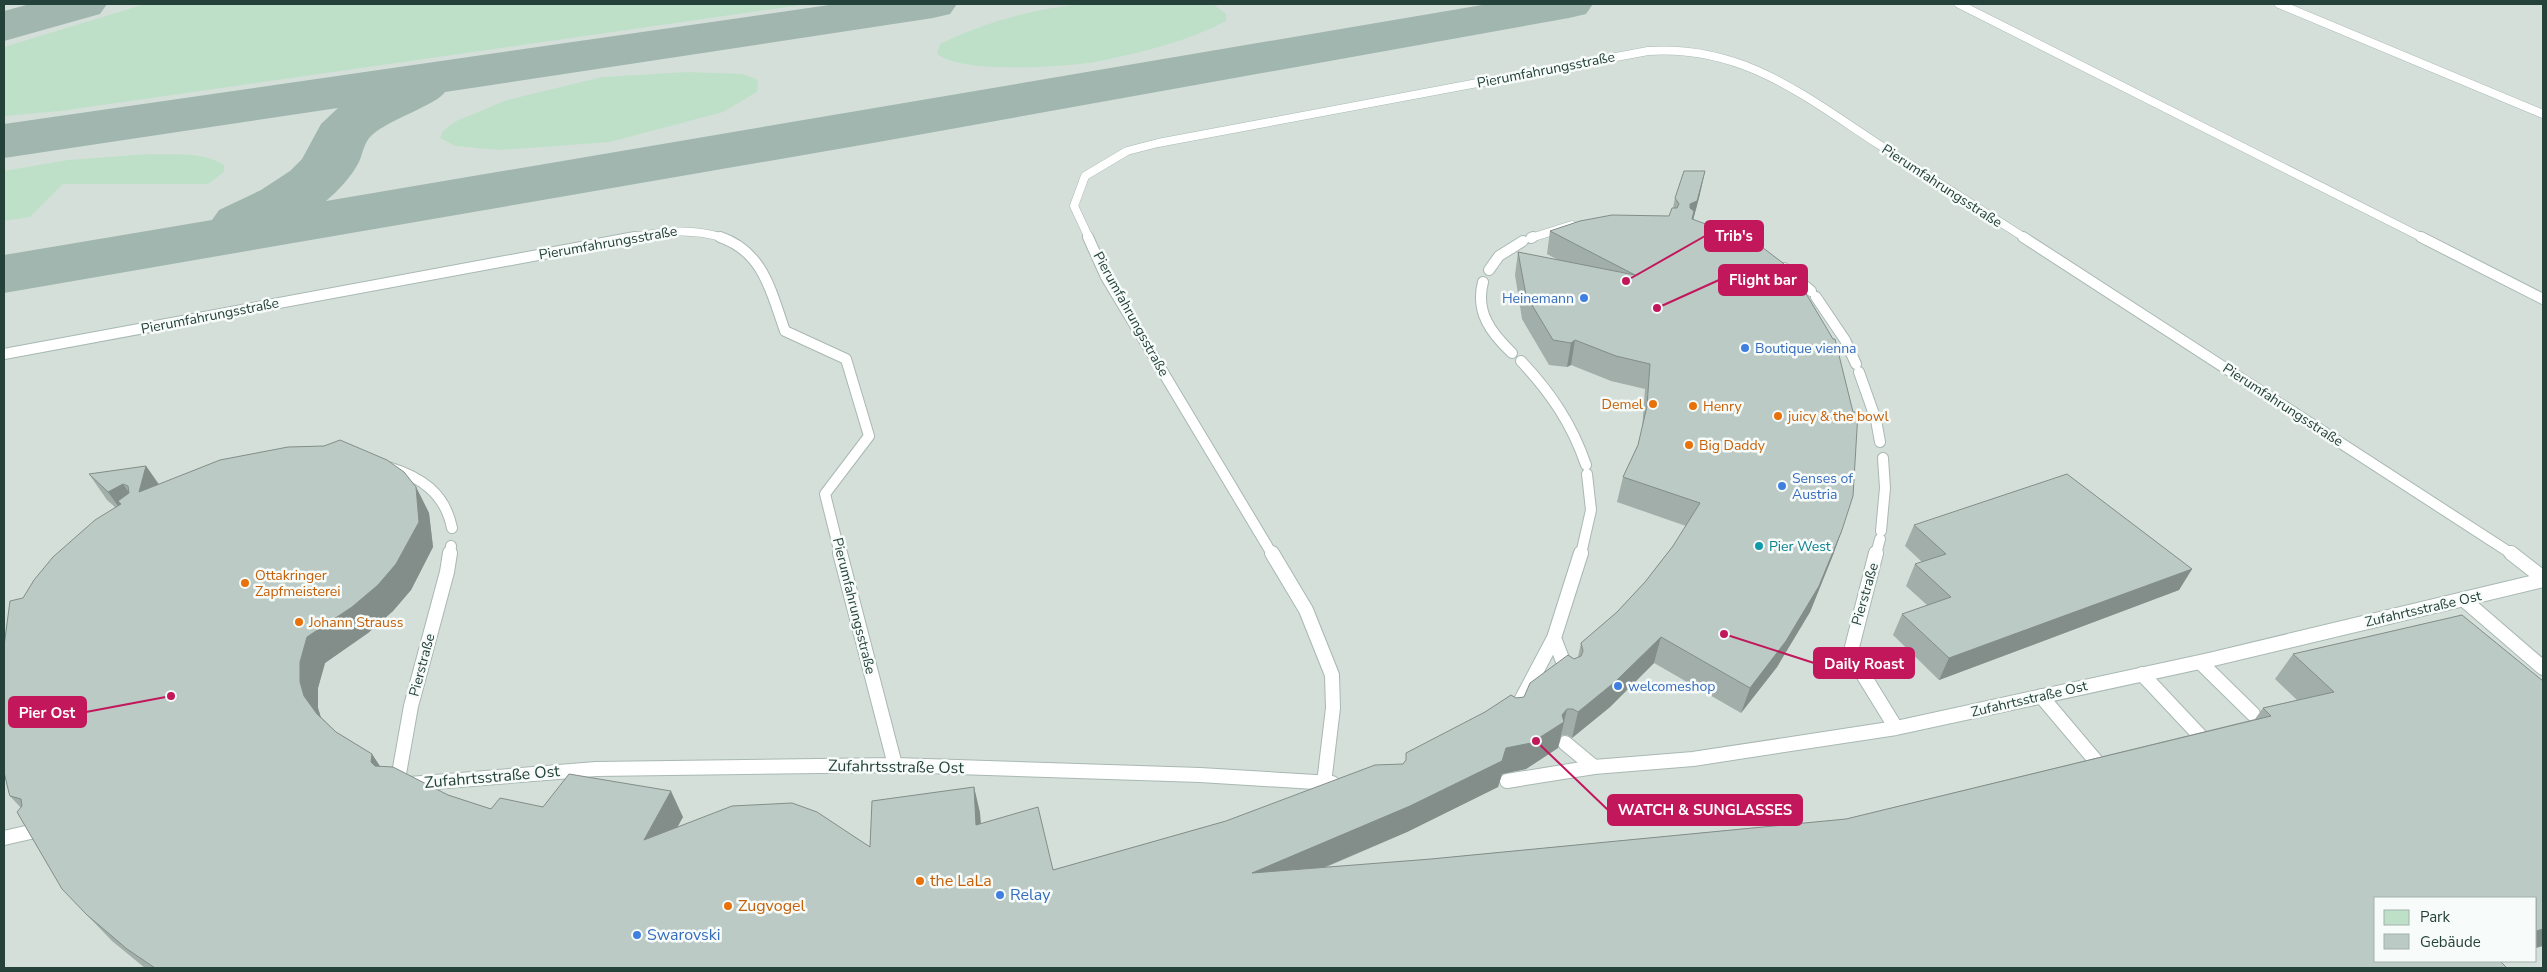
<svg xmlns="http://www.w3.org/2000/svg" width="2547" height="972" viewBox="0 0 2547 972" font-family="'Nunito Sans',sans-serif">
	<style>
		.built { fill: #d4dfda; fill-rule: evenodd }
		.green { fill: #bfe0c8 }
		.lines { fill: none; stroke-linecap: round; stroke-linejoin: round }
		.taxiway { fill: #a2b6b0; fill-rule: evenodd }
		.service-far2-casing { stroke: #a8b8b2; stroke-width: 9 }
		.service-far1-casing { stroke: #a8b8b2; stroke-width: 12 }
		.service-casing { stroke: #a8b8b2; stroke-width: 16 }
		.service-far2 { stroke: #fff; stroke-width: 8 }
		.service-far1 { stroke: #fff; stroke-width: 10 }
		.service { stroke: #fff; stroke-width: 14 }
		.wall { fill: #a1aea9 }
		.shaded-wall { fill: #838d89 }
		.building { fill: #bbcac4; stroke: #838d89 }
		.shop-dot { fill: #3f7fe0; stroke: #f7fbf9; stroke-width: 2 }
		.food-dot { fill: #e8710a; stroke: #f7fbf9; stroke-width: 2 }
		.culture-dot { fill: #0f9aa8; stroke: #f7fbf9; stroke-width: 2 }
		.labels { text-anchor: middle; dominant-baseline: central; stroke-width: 5; stroke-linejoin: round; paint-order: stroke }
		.street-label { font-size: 14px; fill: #24423a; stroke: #f7fbf9 }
		.shop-label { font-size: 14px; fill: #366cbe; stroke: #f7fbf9; text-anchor: start }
		.food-label { font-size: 14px; fill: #c56008; stroke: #f7fbf9; text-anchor: start }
		.culture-label { font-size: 14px; fill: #0d838f; stroke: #f7fbf9; text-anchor: start }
		.near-street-label { font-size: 16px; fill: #24423a; stroke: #f7fbf9 }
		.near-food-label { font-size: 16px; fill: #c56008; stroke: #f7fbf9; text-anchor: start }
		.near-shop-label { font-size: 16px; fill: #366cbe; stroke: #f7fbf9; text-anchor: start }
		.leader { fill: none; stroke: #c2185b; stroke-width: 2 }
		.callout-dot { fill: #c2185b; stroke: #f7fbf9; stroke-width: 2 }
		.callout { fill: #c2185b; stroke: #c2185b; stroke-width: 2 }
		.callout-label { font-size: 15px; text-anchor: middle; font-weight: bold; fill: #fff }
	</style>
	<rect width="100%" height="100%" fill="#e6efeb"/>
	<path class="built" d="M4,4H2543V968H4ZM2376,898H2536V961H2376Z"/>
	<path class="green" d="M145,4H808L60,111L4,116V47Z
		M1085,4H1213L1226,14V21C1189,41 1146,51 1105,60C1077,67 955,75 937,53L940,44C985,22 1035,8 1085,4Z
		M688,72L743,74L758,80L757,92L723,112L610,142L500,150L455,146L440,138L443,131L454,122L507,100L602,77Z
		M148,154C173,155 204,151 224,165V172L208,184H63L30,217L4,221V171L68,160Z"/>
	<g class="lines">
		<path class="taxiway" d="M30,4H107L100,14L4,41V11Z
			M836,4H957L950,14L933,18L445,92C436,105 390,119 372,135C364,142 363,153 359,162C351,177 339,190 326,201L1488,4H1593L1586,14L1569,18L873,143L4,293V255L212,220L219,210L261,190L290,171L302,159L321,124L338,108L4,158V124Z"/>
		<g class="service-far2-casing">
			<path id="service-far2" d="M1959,4L2423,238
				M2279,4L2543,114
				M628,238C664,232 688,227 724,238
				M1089,238L1074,206L1085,176L1127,151L1158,143L1648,51C1743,45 1803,95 1878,144C1927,175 1976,207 2025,238
				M1531,238L1572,225"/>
		</g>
		<g class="service-far1-casing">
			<path id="service-far1" d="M720,237C764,252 771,292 785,331L846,359L869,436L825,494L840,554
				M1088,237L1106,277L1272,554
				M2023,237L2512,554
				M2421,237L2543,299
				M1531,238L1533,237
				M1784,268L1811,291
				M1489,270L1499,256L1523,241
				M1483,282C1475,312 1491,333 1512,353
				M1816,297L1845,340L1856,364
				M4,354L635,237
				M1521,361C1551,393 1572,424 1586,465
				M1859,372L1876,420L1880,442
				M388,467C421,477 445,493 452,528
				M1881,531L1885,488L1883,458
				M450,554L451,546
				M1581,554L1591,510L1587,474
				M1876,554L1880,539"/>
		</g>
		<g class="service-casing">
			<path id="service" d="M450,553L447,572L411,706L397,785L596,769L895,765L1200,775L1332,783
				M840,553L895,765
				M1272,553L1306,610L1332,675L1333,708L1324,783
				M1876,553L1852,647L1853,658L1896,728
				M2511,553L2543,578
				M2463,599L2543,668
				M1554,638L1568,674
				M2200,662L2253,714
				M2142,674L2205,741
				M2041,696L2101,767
				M1516,710L1554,638L1581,553
				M1565,743L1594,767
				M1507,781L1594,767L1693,759L1896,728L2209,660L2543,580
				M4,838L39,830"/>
		</g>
		<use href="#service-far2" class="service-far2"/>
		<use href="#service-far1" class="service-far1"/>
		<use href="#service" class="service"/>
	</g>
	<path class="wall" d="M1700,194L1693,220L1842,530L1833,555L1810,612L1777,667L1741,713L1654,663L1610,707L1572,738L1567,735H1562L1558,748L1526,769L1502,774L1498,787L1407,832L1324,868L1431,859L1846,819L2255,719L2263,708L2297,700L2275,679L2293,654L2462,615L2376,898L2507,968H145L112,941L87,915L21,808L10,796L23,598L115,507L107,500L89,474L146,466L159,484L416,487L429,513L433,547L411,590L393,611L368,633L325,663L318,688V708L321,717L336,732L372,754L380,767L448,795L491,809L543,807L683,817L677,827L870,847L974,787L980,813L981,823L1053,870L1226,821L1403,764L1406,761V753L1516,698L1524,697L1574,659L1578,657L1581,643L1617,612L1645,582L1673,546L1686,526L1617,502L1623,477L1638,445L1642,430L1645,389L1611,381L1571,365L1567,367L1549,365L1522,319L1515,275L1518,252L1558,260L1547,254L1550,231L1669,216L1673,208L1675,198Z
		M1914,525L2192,569L2179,590L1939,680L1893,635L1902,614L1927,605L1906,586L1915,564L1922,562L1905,546Z"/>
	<path class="shaded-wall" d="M1705,171L1700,194L1692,224L1690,204Z
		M1575,340L1571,365L1567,367L1571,343Z
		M146,466L163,491L139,492Z
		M123,484L141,509L121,504L118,501L129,516L126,517L108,492Z
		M416,487L429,513L433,547L411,590L393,611L368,633L325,663L318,688V708L322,722L304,696L300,682V662L307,637Z
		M1842,530L1833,555L1810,612L1777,667L1741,713L1750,688Z
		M2192,569L2179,590L1939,680L1949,658Z
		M1661,637L1654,663L1610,707L1572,738L1578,712Z
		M1567,709L1558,748L1526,769L1502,774L1498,787L1407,832L1252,898V873L1562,715Z
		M372,754L389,780V788L371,762Z
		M974,787L980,813L982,850L976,825Z
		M671,791L683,817L656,866L644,840Z
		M2543,929V946L2536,948V931Z"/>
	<path class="building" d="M1684,171H1705L1697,201L1690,204V208L1694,211L1692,219L1741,237L1745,234L1792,270L1833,339H1835L1853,412H1858L1853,496L1842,530L1819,586L1786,641L1750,688L1661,637L1616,681L1578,712L1573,709H1567L1562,715L1564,722L1531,743L1506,748L1502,761L1410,806L1252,873L1431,859L1846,819L2271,716L2263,708L2334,692L2293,654L2462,615L2543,681V929L2536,931V898H2376V961H2500L2507,968H155L127,949L87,915L62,889L17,812L22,806L21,799L10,796L9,793L4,772V646L10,601L23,598L34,580L53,557L95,520L121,504L118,501L129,493L128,486L123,484L108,492L89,474L146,466L139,492L220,460L288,447L324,446L340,440L387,460L404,472L416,487L419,522L396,564L378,585L352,607L307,637L300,662V682L304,696L317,714L336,732L372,754L371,762L375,766L393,767L448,795L491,809L500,798L543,807L569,774L671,791L644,840L732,806L792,803L817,812L870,847L872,801L974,787L976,825L1038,807L1053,870L1226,821L1375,765L1403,764L1406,760V753L1485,712L1511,695L1516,698L1524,697L1530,683L1568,655L1574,659L1581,656L1583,651L1581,643L1617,612L1645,582L1673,546L1700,503L1623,477L1638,445L1647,406L1650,364L1616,356L1575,340L1571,343L1553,340L1526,295L1518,252L1635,275L1550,231L1580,221L1612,215L1669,216L1672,208H1677L1679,204L1675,198Z
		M2067,474L2192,569L1949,658L1902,614L1951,597L1915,564L1946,554L1914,525Z"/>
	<g class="shop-dot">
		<circle cx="1584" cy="298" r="5"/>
		<circle cx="1745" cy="348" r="5"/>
		<circle cx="1782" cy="486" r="5"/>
		<circle cx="1618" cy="686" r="5"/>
		<circle cx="1000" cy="895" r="5"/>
		<circle cx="637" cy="935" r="5"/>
	</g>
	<g class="food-dot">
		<circle cx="1653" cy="404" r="5"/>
		<circle cx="1693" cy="406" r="5"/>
		<circle cx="1778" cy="416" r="5"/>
		<circle cx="1689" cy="445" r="5"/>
		<circle cx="245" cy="583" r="5"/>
		<circle cx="299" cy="622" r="5"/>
		<circle cx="920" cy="881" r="5"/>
		<circle cx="728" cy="906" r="5"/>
	</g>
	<circle class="culture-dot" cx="1759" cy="546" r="5"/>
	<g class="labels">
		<g class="street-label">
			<text transform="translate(1546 70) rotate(-11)">Pierumfahrungsstraße</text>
			<text transform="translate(1942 186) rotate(33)">Pierumfahrungsstraße</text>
			<text transform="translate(608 243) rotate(-10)">Pierumfahrungsstraße</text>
			<text transform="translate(1131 314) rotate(61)">Pierumfahrungsstraße</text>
			<text transform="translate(210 316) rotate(-11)">Pierumfahrungsstraße</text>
			<text transform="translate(2283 405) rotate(33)">Pierumfahrungsstraße</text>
			<text transform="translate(1865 594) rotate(-74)">Pierstraße</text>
			<text transform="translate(854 606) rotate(76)">Pierumfahrungsstraße</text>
			<text transform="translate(2423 609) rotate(-13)">Zufahrtsstraße Ost</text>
			<text transform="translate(422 665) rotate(-75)">Pierstraße</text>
			<text transform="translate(2029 699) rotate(-13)">Zufahrtsstraße Ost</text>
		</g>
		<g class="shop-label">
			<text x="1574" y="298" text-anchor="end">Heinemann</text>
			<text x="1755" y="348">Boutique vienna</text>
			<text x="1792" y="478">Senses of<tspan x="1792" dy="16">Austria</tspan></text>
			<text x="1628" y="686">welcomeshop</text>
		</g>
		<g class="food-label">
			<text x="1643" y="404" text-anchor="end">Demel</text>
			<text x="1703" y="406">Henry</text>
			<text x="1788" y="416">juicy &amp; the bowl</text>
			<text x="1699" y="445">Big Daddy</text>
			<text x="255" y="575">Ottakringer<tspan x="255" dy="16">Zapfmeisterei</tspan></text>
			<text x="309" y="622">Johann Strauss</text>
		</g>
		<g class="culture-label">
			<text x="1769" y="546">Pier West</text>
		</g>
		<g class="near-street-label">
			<text transform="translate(896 767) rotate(1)">Zufahrtsstraße Ost</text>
			<text transform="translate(492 777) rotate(-5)">Zufahrtsstraße Ost</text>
		</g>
		<g class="near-food-label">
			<text x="930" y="881">the LaLa</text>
			<text x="738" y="906">Zugvogel</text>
		</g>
		<g class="near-shop-label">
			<text x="1010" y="895">Relay</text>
			<text x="647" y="935">Swarovski</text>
		</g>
	</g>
	<path class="leader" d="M1626 281L1705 236M1657 308L1719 280M1724 634L1814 663M171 696L86 712M1536 741L1608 810"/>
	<g class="callout-dot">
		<circle cx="1626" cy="281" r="5"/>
		<circle cx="1657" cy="308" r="5"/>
		<circle cx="1724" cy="634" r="5"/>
		<circle cx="171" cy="696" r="5"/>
		<circle cx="1536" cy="741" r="5"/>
	</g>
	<g class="callout">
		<rect x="1705" y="221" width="58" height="30" rx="5"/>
		<rect x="1719" y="265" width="88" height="30" rx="5"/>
		<rect x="1814" y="648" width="100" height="30" rx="5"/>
		<rect x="9" y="697" width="77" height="30" rx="5"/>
		<rect x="1608" y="795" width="194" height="30" rx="5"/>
	</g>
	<g class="callout-label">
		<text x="1734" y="241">Trib's</text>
		<text x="1763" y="285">Flight bar</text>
		<text x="1864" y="669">Daily Roast</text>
		<text x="47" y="718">Pier Ost</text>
		<text x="1705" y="815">WATCH &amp; SUNGLASSES</text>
	</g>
	<rect width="2547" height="972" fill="none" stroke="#24423a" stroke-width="10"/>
	<rect x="2374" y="897" width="162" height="65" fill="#f7fbf9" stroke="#a3b1ad"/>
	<rect x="2384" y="910" width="25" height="15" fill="#bfe0c8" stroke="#a3b1ad"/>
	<text x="2420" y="922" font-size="15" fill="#24423a">Park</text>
	<rect x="2384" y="934" width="25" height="15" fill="#bbcac4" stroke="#a3b1ad"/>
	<text x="2420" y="947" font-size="15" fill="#24423a">Gebäude</text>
</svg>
